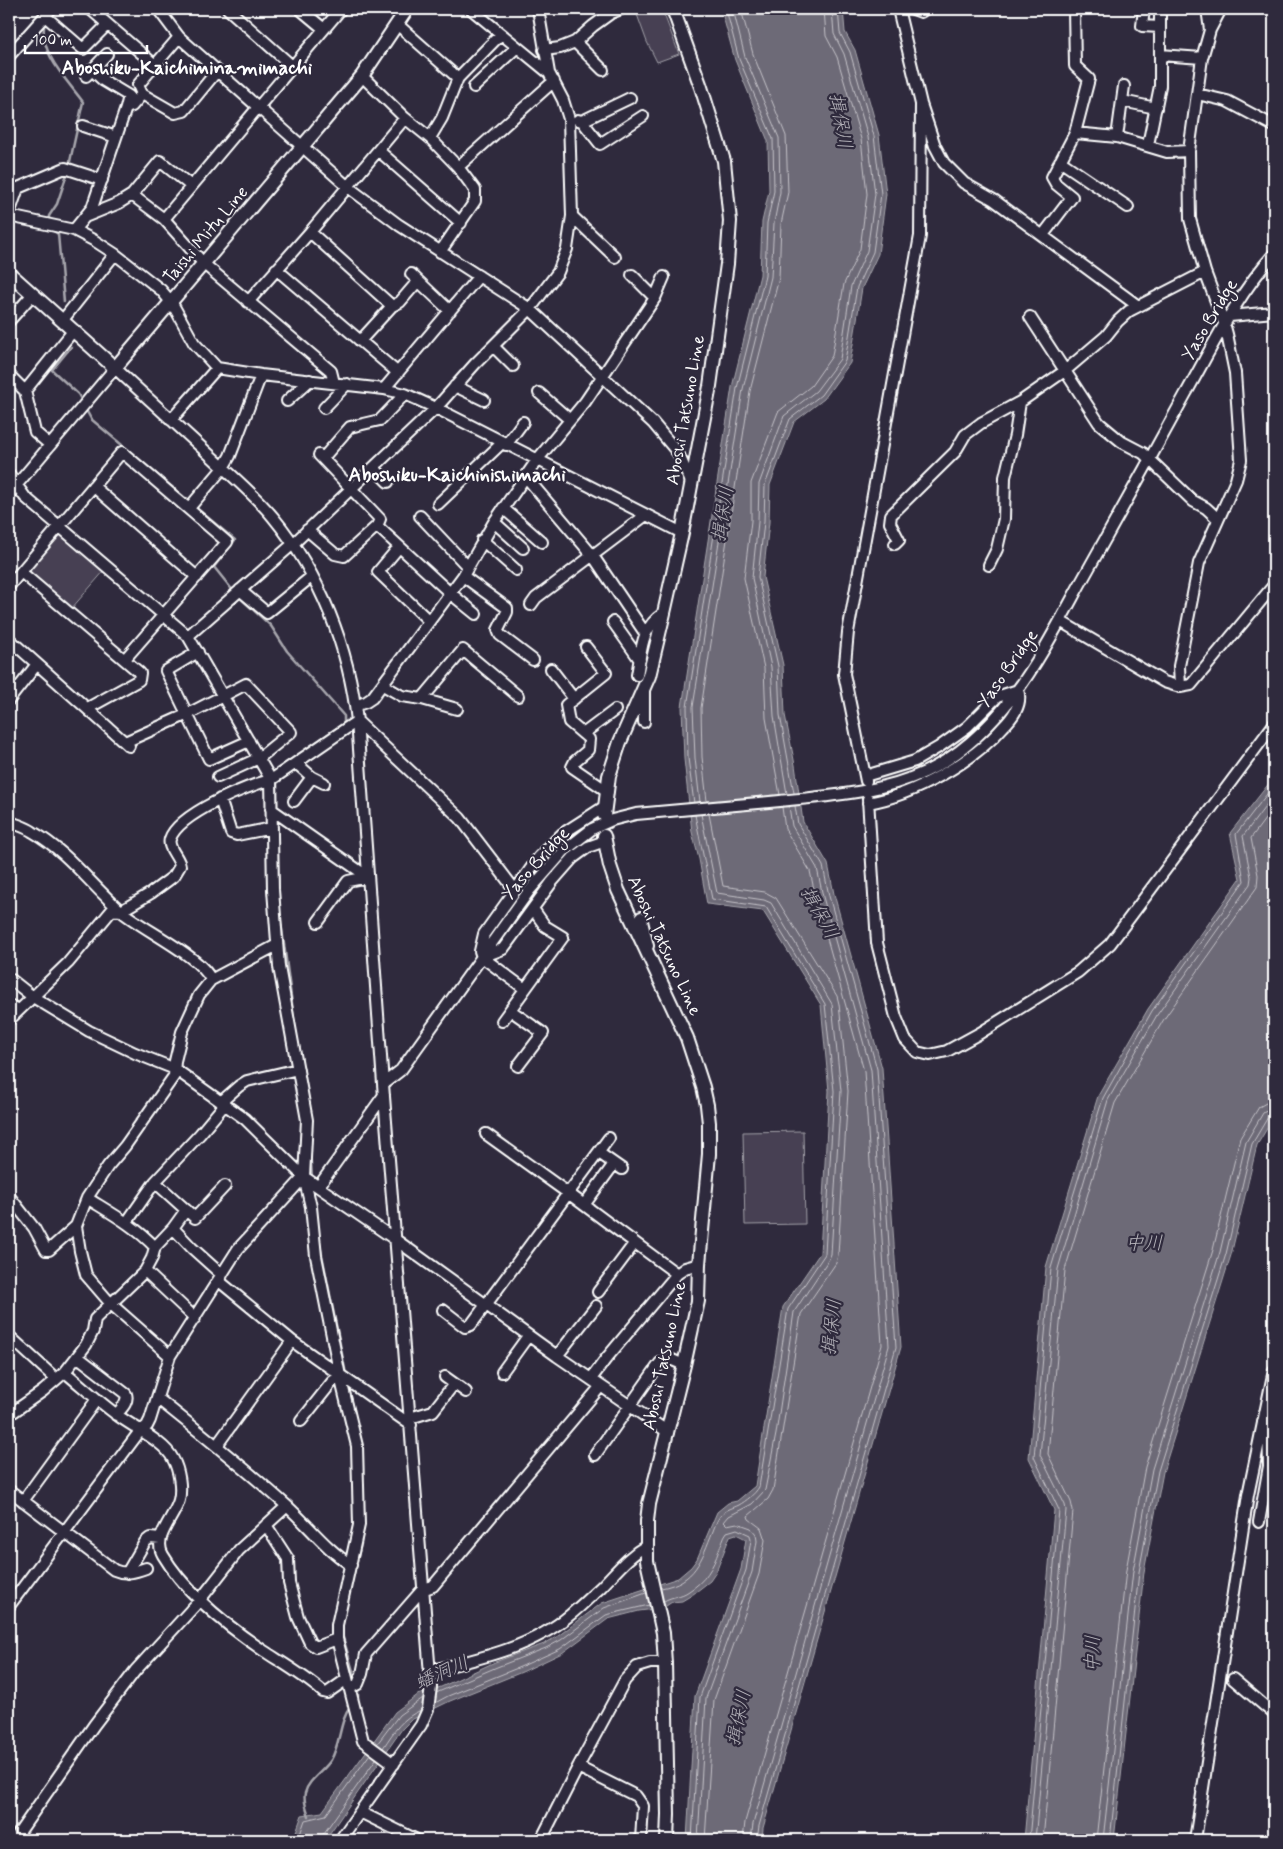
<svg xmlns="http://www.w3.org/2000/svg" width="1283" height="1849" viewBox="0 0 1283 1849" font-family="Mynerve,'Klee One',sans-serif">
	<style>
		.green { fill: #464152; stroke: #a2a0a8 }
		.water { fill: #6d6a77; stroke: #a7a6ad }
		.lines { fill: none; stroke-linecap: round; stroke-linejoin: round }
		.shore { stroke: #c5c3c9; stroke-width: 1 }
		.stream { stroke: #a7a6ad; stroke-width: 2.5 }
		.minor-casing { stroke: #fff; stroke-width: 14 }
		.major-casing { stroke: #fff; stroke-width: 16 }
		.minor { stroke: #2f2a3d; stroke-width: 10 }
		.major { stroke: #2f2a3d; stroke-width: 12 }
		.labels { text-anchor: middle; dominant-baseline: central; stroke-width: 4.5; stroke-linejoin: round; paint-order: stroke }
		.street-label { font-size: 18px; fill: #fff; stroke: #2f2a3d }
		.water-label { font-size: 19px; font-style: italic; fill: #b6b4bb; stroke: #2f2a3d }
		.quarter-label { font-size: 20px; font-weight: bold; fill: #fff; stroke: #2f2a3d }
	</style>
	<rect width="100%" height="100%" fill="#2f2a3d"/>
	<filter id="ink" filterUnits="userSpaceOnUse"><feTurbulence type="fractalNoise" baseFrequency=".02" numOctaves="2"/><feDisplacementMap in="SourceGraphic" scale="10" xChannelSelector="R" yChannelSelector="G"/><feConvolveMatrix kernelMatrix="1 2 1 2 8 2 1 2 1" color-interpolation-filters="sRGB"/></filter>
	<g filter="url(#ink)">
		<path class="green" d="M635,9H662L679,54L657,62L647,42Z
			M64,534L105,570L71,609L30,573V569L58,535Z
			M803,1131L805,1224L745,1225L743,1132Z"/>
		<path class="water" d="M721,9H843L845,32L855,50L879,135L886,194L878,254L862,288L850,363L824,399L794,422L770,485L769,522L763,577L783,665L785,715L795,765L803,822L828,864L834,894L882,1068L901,1347L763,1828L762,1840H687L695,1696L741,1569L746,1539L736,1534L730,1536L716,1572L710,1581L692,1595L682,1601L672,1602L663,1608L639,1611L608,1619L562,1653L522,1672L450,1701L411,1720L402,1729L325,1840H293L302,1815L322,1812L395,1712L419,1694L441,1687L495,1662L544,1644L558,1636L602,1603L678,1578L691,1567L697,1559L717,1512L728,1503L737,1501L755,1486L783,1307L820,1253L829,1091L821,1005L763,911L707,904L699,859L692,832L684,759L682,707L732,387L760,275L762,222L769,191L768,141L735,60Z
			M1274,777V1117L1257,1145L1231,1255L1163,1472L1144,1572L1114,1840H1024L1054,1510L1029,1458L1046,1267L1098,1096L1148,1009L1240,879L1230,833Z"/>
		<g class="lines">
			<path class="shore" d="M794,793L780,715L778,666L758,577L764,522L765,485L790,419L821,395L845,361L857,287L873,252L881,194L874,136L850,52L840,33L838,9
				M787,794L774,716L771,667L752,578L758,522L759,484L784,416L816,391L840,359L851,286L867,251L875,194L868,137L844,54L834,34L832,9
				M780,795L766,718L764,668L744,578L751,521V483L778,412L811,386L832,356L844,284L860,249L867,194L861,139L837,57L826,36L824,9
				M707,801L702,757L701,708L750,391L779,278L781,224L788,192L786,136L753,54L741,9
				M700,802L695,758L693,707L743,389L771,277L774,223L780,192L779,138L745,57L733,9
				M694,803L688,758L687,707L737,388L765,276L767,223L774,191L773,139L739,59L726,9
				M661,1588C696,1582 701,1560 713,1531C715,1526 717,1519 722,1514C727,1509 733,1508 739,1505C746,1501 755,1494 759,1487L788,1309L825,1254L834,1091L825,1004L766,907L712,899L695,815
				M664,1601C672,1596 681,1597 689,1591C705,1581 713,1568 719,1550C722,1544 723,1537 727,1532L737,1529L750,1535L751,1540L746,1570L700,1697L692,1840
				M436,1693L497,1667L546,1648L561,1640L604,1608L646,1593
				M435,1703L448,1696L520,1667L560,1649L606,1615L649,1605
				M377,1744L399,1715L423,1698
				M383,1748C395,1730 401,1719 421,1710
				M298,1840L305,1820L326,1815L370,1754
				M321,1840L322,1836L376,1759
				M698,1840L706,1698L752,1572L757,1541L756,1534L751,1528L737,1523L727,1525L724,1522L729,1516L752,1504L765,1490L776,1434L794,1312L829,1259L831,1254L841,1091L832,1004L771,903L764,900L717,893L701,814
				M705,1840L714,1700L759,1574L765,1540L761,1528L749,1519L748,1516L768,1499L773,1490L801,1314L836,1263L838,1255L848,1091L839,1004L837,996L776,898L765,892L723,886L709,814
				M743,1840L745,1822L882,1345L864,1071L816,899L810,871L785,829L782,807
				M751,1840L753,1824L889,1346L871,1070L823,897L817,868L792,826L789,806
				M757,1840L759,1826L896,1347L877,1069L829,896L823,866L798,824L795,806
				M1029,1840L1059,1510L1034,1457L1051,1268L1103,1098L1152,1011L1244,881L1236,834L1274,785
				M1035,1840L1066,1510L1065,1505L1040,1455L1058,1269L1108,1100L1157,1015L1250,884L1251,877L1243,836L1274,795
				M1043,1840L1073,1511L1071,1502L1048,1454L1065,1270L1115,1103L1164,1019L1257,887L1258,875L1251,838L1274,807
				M1096,1840L1126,1570L1145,1467L1213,1250L1240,1138L1259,1107L1266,1103L1274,1101
				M1103,1840L1133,1571L1152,1469L1220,1252L1246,1142L1263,1113L1268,1110L1274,1109
				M1110,1840L1139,1572L1158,1471L1226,1254L1252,1144L1268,1117L1274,1115"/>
			<path class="stream" d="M45,22C37,51 67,80 83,102L69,166
				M49,221V216L57,204L68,171
				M52,230L58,234L64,302
				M71,347L52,370L78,394L83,403
				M85,408L91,419L190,502
				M194,506L235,540L214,567L234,592
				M238,596L271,626L287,651L344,716V723L277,769V772
				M277,780V809
				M277,817L279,902
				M279,907L297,1041
				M310,1150L312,1177
				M319,1240L346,1374
				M348,1384L359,1435
				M350,1588L361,1544L362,1533
				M343,1621L342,1634L356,1681
				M356,1700L358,1698V1688
				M309,1816C307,1810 303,1801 305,1793C308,1780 324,1771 331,1760C341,1742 339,1721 351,1706"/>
			<g class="minor-casing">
				<path id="minor" d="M90,9L155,65
					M158,9L179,37L348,187L399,225L530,309L653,423L678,453L691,482
					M228,9L292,66
					M300,9L324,29
					M538,9L549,73
					M898,9L921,104L935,146L944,163L964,183L994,200L1138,306
					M913,9L921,12L925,9
					M1144,9L1142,26L1160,27
					M1207,9L1210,30
					M45,16L83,49L107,25
					M397,24L458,78
					M179,37L138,85L142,94L175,113L184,111L217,71
					M575,42L603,70
					M544,50L560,48L575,42L593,26L611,13L621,9
					M1160,55L1202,58
					M9,56L51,9
					M92,70L104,81L129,96L126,108
					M86,76L107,54
					M362,76L405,118L430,138L458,167L475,190V201L440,252
					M474,87L517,47
					M1197,94L1227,101L1274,126
					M1122,101L1156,108
					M578,120L582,121L630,98
					M582,121L600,144L643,116
					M83,126L116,137
					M1075,133L1117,137L1167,152L1189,151
					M1117,137L1124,86
					M430,138L442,118L458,78L501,34
					M1148,145L1160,86V15
					M379,151L461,223
					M1060,161L1128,207
					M458,167L554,81
					M9,214L18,188L65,168L102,180
					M9,216L74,230L95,241L115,254L161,290L172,303L194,343L217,368L261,375L384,389L405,394L436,408L682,533
					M87,216L119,203L132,195
					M572,216L615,257
					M164,219L132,195L160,161L191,186
					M74,230L92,208L126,108L132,106L142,94
					M310,232L392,306
					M1043,235L1072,197L1056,184L1052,177L1075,133L1089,79L1075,66L1074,9
					M276,269L398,373
					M411,274L450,311
					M632,275L655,298
					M248,302L310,232L405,118
					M1230,316L1274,312
					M1030,317L1099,423L1122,442L1143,453L1193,501L1206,508L1218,519
					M9,321L33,294
					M62,321L115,254
					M360,341L392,306L400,302L418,281
					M493,346L513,366
					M9,375L25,391L35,432L50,445
					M334,383L331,371L204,264L164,219L341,9
					M455,386L484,400
					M384,389L479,276
					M25,391L73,331
					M539,393L570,420
					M287,401L310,380
					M324,408L347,384
					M171,420L217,368
					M506,445L523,422
					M319,455L380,519L377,526L450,593L476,614
					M323,458L350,427L380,420L405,394
					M374,468L388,482
					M9,474L25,497L188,636L271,780L273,890L279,967L307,1120L304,1177L311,1207L316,1256L340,1376L357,1446L359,1525L337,1625V1639L363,1741L394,1764
					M526,477L593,556L645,633
					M93,486L197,577
					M9,494L115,368C148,398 180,428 213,458C233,477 255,495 273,517C320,574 349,648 357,721L383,1084L431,1687L428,1709L421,1725L340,1840
					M438,504L502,443
					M189,508L223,468L230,456L261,375
					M503,508L542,542
					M420,516L468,567
					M494,522L523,548
					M307,530L335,554L344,556L377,526
					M482,540L516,570
					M895,544L899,540L890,523L891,515L955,452L965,435L981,423L1020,402L1066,370L1106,336L1118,321L1129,311L1205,272
					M399,547L378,572L429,621
					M989,565L997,549L1004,519L1005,477L1015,435L1020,402
					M21,572L140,673L139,680L88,708
					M463,576L507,608V612L498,630L500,635L533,660
					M9,586L122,452L227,542L125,659
					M240,590L267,613L311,577
					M531,605L536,598L646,515
					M1060,621L1164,682L1180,687L1191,685L1274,585
					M613,622L640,660
					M188,636L293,544L436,408L475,364L530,309L558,272L567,249L572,216L569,119L563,100L549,73L471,9
					M9,639L129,746
					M586,647L606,673L566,705L569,722L589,739L588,750L575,761L572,767L607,791
					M198,652L166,671L209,759L249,741
					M551,669L574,699
					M637,675C642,649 640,629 664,613
					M383,685L402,696L422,699L457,709
					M1180,687L1179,666L1199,563L1236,480L1241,460L1235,373L1227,334L1224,323L1205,272L1190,219L1189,151L1202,58L1210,30L1221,9
					M422,699L463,650L518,696
					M9,700L37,664
					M355,706L366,702L372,698L463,576L494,522L537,460L585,402L655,298L664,277
					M644,722V690
					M583,734L615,710
					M125,742L188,714L246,684L291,732L259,758L218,777
					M296,763L312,777L324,783
					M865,776L915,761L939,747L967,727L997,697L1018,690C1023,705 1012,718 1003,727C973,762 914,795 868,803
					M866,781L844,674L848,632L920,236L921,104
					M220,799L231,833L237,835L272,828
					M868,799L877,943L896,1017L905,1039L917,1052L930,1055L947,1051L980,1033L1078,972L1110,944L1274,724
					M294,801L312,777
					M271,809L368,877
					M9,821C17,825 26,827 33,832C68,852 91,885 121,911C142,929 202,957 211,980
					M641,917L648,946
					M318,922L348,881L368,877
					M482,957L503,949L552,882L573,858L588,847L605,841
					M9,978L33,997L89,1031L135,1053L175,1069L245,1119L304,1177L396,1240L557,1356L668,1432
					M525,989L482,957L480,951L484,934L539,857L562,834L604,807
					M9,1005L19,1010
					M510,1010L543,1033L518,1066
					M9,1020L68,963L112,910L121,911L151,893L174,876L180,866C179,857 167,848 170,839C178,814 248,785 271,780L357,721L460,818L515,890
					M502,1021L563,937L545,926L533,909
					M383,1084L401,1070L529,891L564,851L592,829L612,820L636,814C684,810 732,805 780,801C828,796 880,793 925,772C1001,736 1041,656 1079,586C1115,522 1150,459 1185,395C1212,347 1237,295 1274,254
					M222,1101L239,1086L247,1081L298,1069
					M486,1134L568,1193L677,1274
					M599,1153L622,1169
					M155,1182L195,1218L225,1186
					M319,1186L384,1095
					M9,1196L34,1228L46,1250H49L76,1226
					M584,1205L614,1164
					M127,1222L155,1182L200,1134L225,1104
					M173,1228L192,1248L222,1275
					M155,1247L173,1228L186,1210
					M145,1271L195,1318
					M219,1281L292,1341L411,1425
					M598,1292L634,1244
					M443,1310L465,1327L471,1325L609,1138
					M9,1336L56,1379
					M170,1356L111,1304L86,1275L80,1251L76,1226L87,1198L108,1166L125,1146L174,1076L175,1061L182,1032L199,995L211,980L277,945
					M557,1356L596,1306
					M78,1357L126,1394C129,1402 121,1409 116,1415
					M65,1372C82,1386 99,1402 117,1415C133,1427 165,1442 173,1459C179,1470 182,1488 179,1500C175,1517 152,1537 163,1555C186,1594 227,1626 264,1651C284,1664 305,1676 323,1692L327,1693L347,1679
					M502,1372L528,1336
					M445,1377L466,1392
					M591,1379L605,1360L677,1274L685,1268L699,1264
					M157,1398C201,1433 245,1468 287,1506C309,1526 326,1549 351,1565
					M9,1415L43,1391L65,1372L86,1345L93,1331L95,1319L145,1271L152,1258L155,1247C135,1226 111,1213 87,1198
					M410,1418L433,1411L454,1384
					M301,1421L332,1382L340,1376
					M218,1447L220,1441L292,1341
					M595,1455L660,1363L670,1359L684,1365
					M9,1490L114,1570C125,1575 135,1572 146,1568
					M23,1501L97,1399
					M1259,1522L1269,1466L1268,1428L1266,1422L1263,1421
					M266,1525L288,1559L289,1583L298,1617L310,1643L316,1647L337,1639
					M127,1573L145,1542L150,1538L160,1539
					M9,1606L140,1431L147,1426L150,1420L170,1356L238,1249L304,1177
					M429,1671C478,1659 531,1648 570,1615C581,1606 591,1596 601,1587C616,1572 628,1556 646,1546
					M1233,1679L1274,1714
					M350,1688L358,1684L362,1674L366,1654L422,1590L433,1586L601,1386
					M578,1767L636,1796L643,1806L641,1840
					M360,1812L417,1840
					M14,1840L94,1725L135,1671L200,1600L239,1550L287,1506
					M541,1840L578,1767L625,1680L637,1667L650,1663H665
					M1195,1840L1248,1495L1274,1370"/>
			</g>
			<g class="major-casing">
				<path id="major" d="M9,273L115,368L362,76L407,9
					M604,815L609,776L620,742L649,676L664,613L682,533L710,386L727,264L730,221L724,161L701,87L673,9
					M604,836L610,866L618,890L687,1038L703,1087L707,1105L709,1123V1154L699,1264L698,1301L684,1365L649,1504L647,1521V1561L663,1633L665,1663L668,1814L667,1840"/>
			</g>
			<use href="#minor" class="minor"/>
			<use href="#major" class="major"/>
		</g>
	</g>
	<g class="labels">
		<g class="street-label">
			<text transform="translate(206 235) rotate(-50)">Taishi Mitu Line</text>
			<text transform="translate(1210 320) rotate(-59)">Yaso Bridge</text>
			<text transform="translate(686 410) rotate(-80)">Aboshi Tatsuno Line</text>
			<text transform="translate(1008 669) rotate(-55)">Yaso Bridge</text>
			<text transform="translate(536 864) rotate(-48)">Yaso Bridge</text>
			<text transform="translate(664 946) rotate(65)">Aboshi Tatsuno Line</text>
			<text transform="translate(665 1356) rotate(-78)">Aboshi Tatsuno Line</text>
		</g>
		<g class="water-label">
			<text transform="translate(840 121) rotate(80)">揖保川</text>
			<text transform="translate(723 514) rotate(-81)">揖保川</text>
			<text transform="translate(819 913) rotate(61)">揖保川</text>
			<text x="1144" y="1243">中川</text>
			<text transform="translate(832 1327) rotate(-84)">揖保川</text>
			<text transform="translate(1093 1654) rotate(-89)">中川</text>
			<text transform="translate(442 1673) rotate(-24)">蟠洞川</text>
			<text transform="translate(739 1718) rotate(-78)">揖保川</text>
		</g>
		<g class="quarter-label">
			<text x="187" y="68">Aboshiku-Kaichiminamimachi</text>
			<text x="457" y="475">Aboshiku-Kaichinishimachi</text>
		</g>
	</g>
	<rect width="1283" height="1849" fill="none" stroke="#2f2a3d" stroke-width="30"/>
	<rect x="15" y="15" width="1253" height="1819" fill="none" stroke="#fff" stroke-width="2" filter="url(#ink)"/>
	<path d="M25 45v8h122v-8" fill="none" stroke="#ffffff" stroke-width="2.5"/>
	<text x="32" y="45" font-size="15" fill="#ffffff" stroke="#2f2a3d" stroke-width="4" paint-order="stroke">100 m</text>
</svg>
